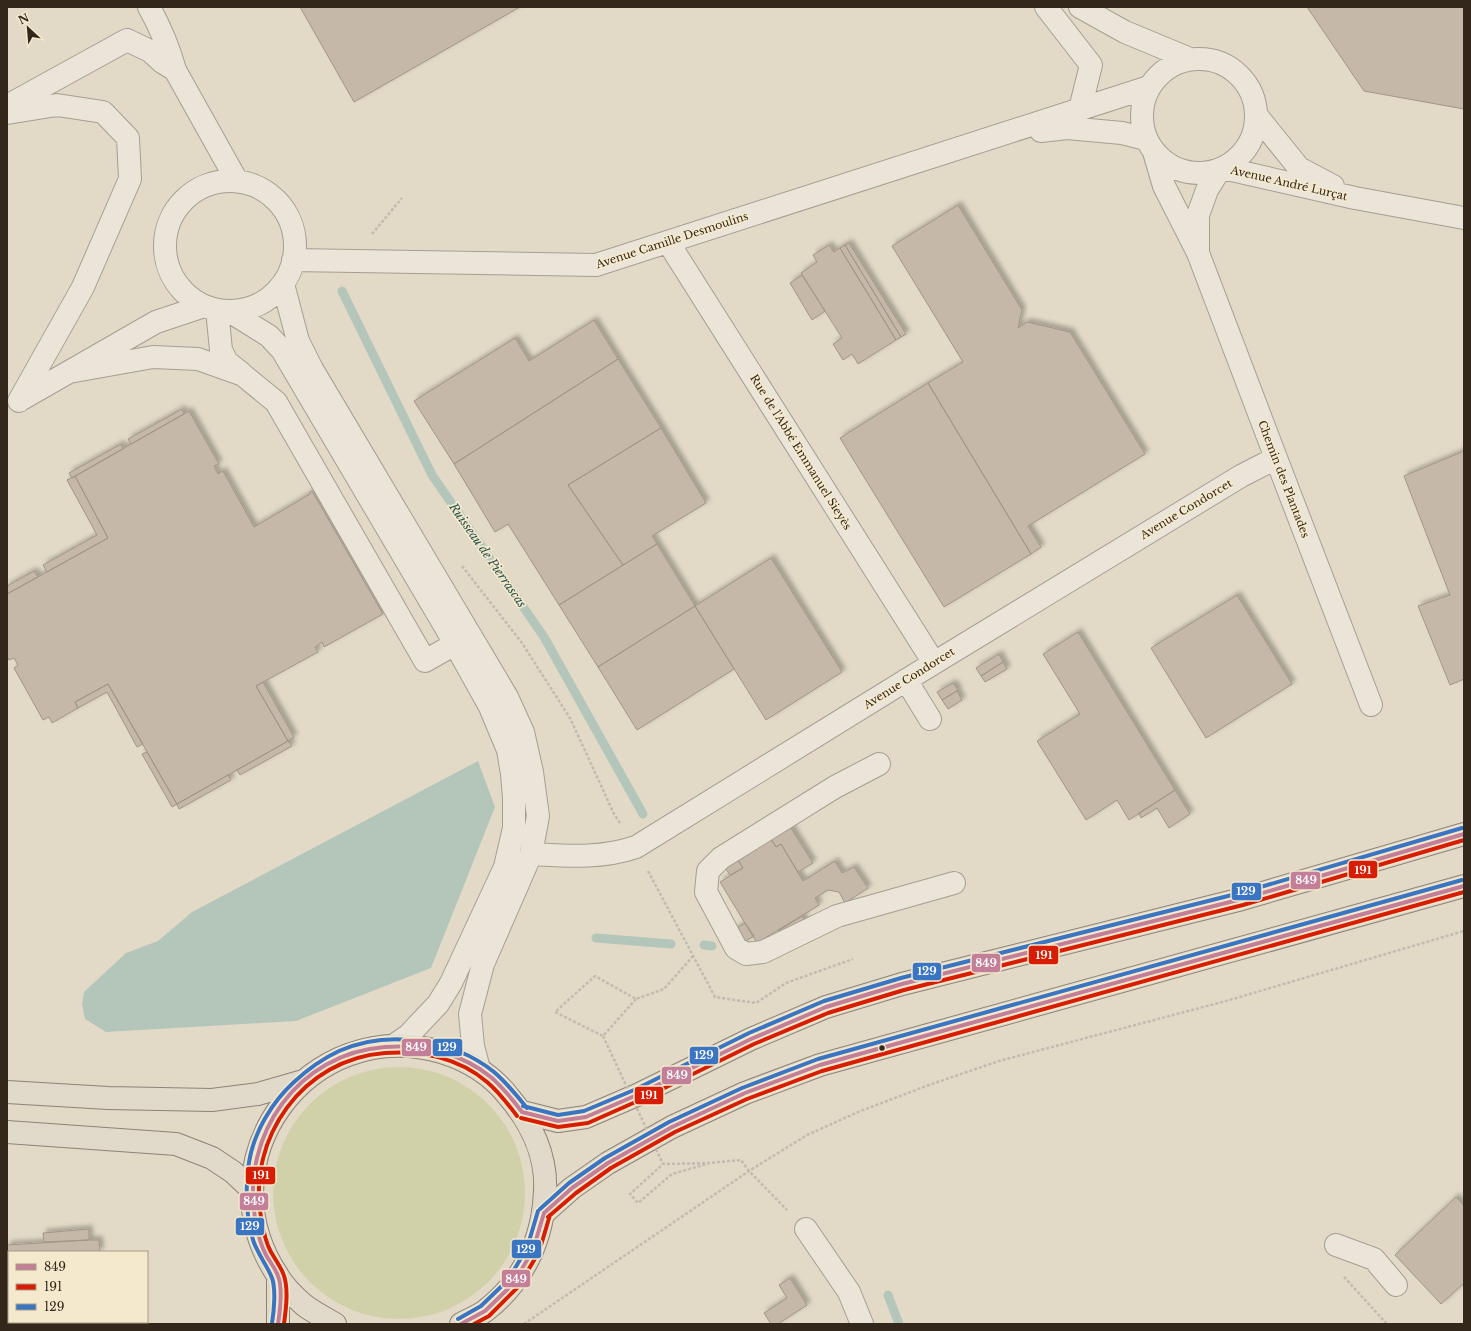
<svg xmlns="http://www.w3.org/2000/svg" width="1471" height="1331" viewBox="0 0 1471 1331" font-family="'Libre Baskerville',serif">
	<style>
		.green { fill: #d1d1a9 }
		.water { fill: #b4c6ba }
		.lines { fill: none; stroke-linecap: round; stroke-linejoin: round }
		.stream { stroke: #b4c6ba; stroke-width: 9 }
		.building { fill: #c5b8a8; stroke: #a19587; filter: url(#shadow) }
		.minor-casing { stroke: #a69e91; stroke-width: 24 }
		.major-casing { stroke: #8c8478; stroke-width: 24 }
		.path { stroke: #c2bbb1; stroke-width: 2.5; stroke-dasharray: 3 2; stroke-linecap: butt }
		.minor { stroke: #eae4d9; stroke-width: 22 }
		.major { stroke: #e1daca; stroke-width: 22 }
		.path-bridge { stroke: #c2bbb1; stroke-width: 2.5; stroke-dasharray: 3 2; stroke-linecap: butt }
		.bus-1-casing { stroke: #f4e9cc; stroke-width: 7 }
		.bus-2-casing { stroke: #f4e9cc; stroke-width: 7 }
		.bus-3-casing { stroke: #f4e9cc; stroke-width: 7 }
		.bus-1 { stroke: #c47f98; stroke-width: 4 }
		.bus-2 { stroke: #d71d04; stroke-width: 4 }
		.bus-3 { stroke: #3a75c4; stroke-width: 4 }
		.bus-dot { fill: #33271b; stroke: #f4e9cc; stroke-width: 1.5 }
		.labels { text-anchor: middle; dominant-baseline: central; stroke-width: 3.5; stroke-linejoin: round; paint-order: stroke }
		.street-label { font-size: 11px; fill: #33271b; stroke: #f4e9cc }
		.water-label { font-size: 12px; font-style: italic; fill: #2a5350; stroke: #f4e9cc }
		.line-badge { stroke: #f4e9cc; stroke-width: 1.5 }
		.badge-label { font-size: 11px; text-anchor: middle; font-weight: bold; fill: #fff }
	</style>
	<defs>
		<filter id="shadow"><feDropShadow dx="3.5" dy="-3.5" stdDeviation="2" flood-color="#0004"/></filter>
	</defs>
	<rect width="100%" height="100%" fill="#e2dac7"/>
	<path class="green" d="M273 1193a126 126 0 1 1 252 0a126 126 0 1 1-252 0Z"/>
	<path class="water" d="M478,761L495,807L431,968L296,1021L106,1032L85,1019L82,1004L84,992L126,953L158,941L192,912Z"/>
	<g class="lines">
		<path class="stream" d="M342,291L432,475L544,637L643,814
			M596,938L671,944
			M704,945L712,946
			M888,1295L899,1324"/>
	</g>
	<path class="building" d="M300,7H520L354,102Z
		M1307,7H1464V109L1364,91Z
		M958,205L1022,310L1018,328L1027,322L1070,332L1145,454L1028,526L1041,547L1031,554L928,383L963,362L892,246Z
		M849,243L906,334L901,337L845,245Z
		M829,245L834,252L840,248L896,340L858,364L852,354L843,360L833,344L842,338L801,273L817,262L813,255Z
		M845,245L901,337L896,340L840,248Z
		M802,275L825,311L812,320L790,283Z
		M594,320L618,359L454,464L414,401L515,338L529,361Z
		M618,359L661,428L568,485L623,565L559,605L508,524L495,532L454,464Z
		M928,383L1031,554L944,607L840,438Z
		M182,409L184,414L131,444L128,439Z
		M189,411L219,464L214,466L218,474L223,471L254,527L310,494V492L312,491L383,614L324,647L322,642L315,647L318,652L256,686L288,741L177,804L108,684L75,702L78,708L52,723L49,717L43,720L14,668L18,665L14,658L9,660L7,656V594L108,538L75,476Z
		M661,428L706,503L652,536L657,544L623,565L568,485Z
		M121,444L123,449L72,478L69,473Z
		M1464,451V679L1450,685L1418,606L1450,595L1404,476Z
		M75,476L108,538L47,572L43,565L97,535L67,480Z
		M657,544L695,606L598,667L559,605Z
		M771,558L842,672L766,720L695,606Z
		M34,571L38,577L7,594V586Z
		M1237,595L1292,684L1206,738L1151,648Z
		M695,606L734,669L637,730L598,667Z
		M1078,632L1175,790L1129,820L1117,800L1086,820L1037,741L1080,714L1043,654Z
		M999,654L1003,662L981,676L976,668Z
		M1003,662L1007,669L985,682L981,676Z
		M263,682L294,737L288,741L256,686Z
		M953,683L958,690L942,700L937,692Z
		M108,684L143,744L137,747L107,692L78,708L75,702Z
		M957,691L962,700L948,709L942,700Z
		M288,741L292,746L240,775L237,770Z
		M147,752L177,804L172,807L142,754Z
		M228,775L231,780L179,809L177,804Z
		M1175,790L1190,814L1169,828L1157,808L1141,818L1139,813Z
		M789,825L813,863L798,872L781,844L776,847L770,837Z
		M770,837L776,847L781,844L803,881L835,861L842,873L854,867L868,888L845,903L839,892L828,890L815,898L819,905L757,943L720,882L743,868L737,858Z
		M737,858L743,868L730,875L724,866Z
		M802,916L808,927L784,940L778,931Z
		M745,923L754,936L739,945L731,932Z
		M1456,1197L1464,1206V1283L1441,1304L1395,1255Z
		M89,1229V1240L44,1242L43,1233Z
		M89,1240H99L100,1252H9V1322H104V1324H7V1245Z
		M790,1278L807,1305L778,1324H771L764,1313L787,1298L779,1285Z"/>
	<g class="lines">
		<g class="minor-casing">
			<path id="minor" d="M149,7C160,27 169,48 175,70L237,181
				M1046,7L1091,65L1080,109
				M1080,7L1125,32L1190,59
				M1142 116a57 57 0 1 1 114 0a57 57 0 1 1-114 0Z
				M7,106L127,40L150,51L162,62L175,70
				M7,113L57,105L103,112L128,138L130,179L83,287L19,401
				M1257,116L1299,168L1333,186
				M1041,131L1067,128L1122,133L1146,139
				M1154,152L1164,186L1198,253V215L1207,190L1220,169
				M1223,168L1355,198L1464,218
				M165 246a65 65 0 1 1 130 0a65 65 0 1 1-130 0Z
				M668,242L934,663
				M1198,253L1276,458L1371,705
				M293,260L596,265L1149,87
				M283,284L298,341L312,369L507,697L523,732L532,772L538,816L531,854L483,964L470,1014L473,1046L479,1069
				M217,310L221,350L227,362L241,373
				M229,311L269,336L282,350L446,628L490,707L508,750L512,774L514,798V828L505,867L451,983L438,1004L419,1024L409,1035L393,1046
				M69,372L153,357L198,359L243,375L276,402L425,661L455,644
				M20,400L156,322L204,306
				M906,680L930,719
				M879,764L835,787L721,858L708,871L706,892L736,948L746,954L763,952L837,916L954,883
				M531,854C568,856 600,859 636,847L934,663L1241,476L1276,458
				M806,1229L849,1292L862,1324
				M1336,1245L1374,1259L1396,1285"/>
		</g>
		<g class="major-casing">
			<path id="major" d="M7,1092L108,1098L212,1100L258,1094L303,1081
				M522,1112L558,1121L586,1117L637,1095L751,1039L826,1007L902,984L1242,899L1464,834
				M7,1132L176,1144L212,1158L233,1172L252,1190
				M544,1213L572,1188L608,1163L672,1127L745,1093L820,1065L1464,886
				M278,1277V1324
				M335,1324C325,1318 313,1312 304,1305C296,1298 283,1285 278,1276C201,1161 308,1014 441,1052C467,1060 492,1075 509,1097C531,1123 547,1156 545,1191C543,1239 524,1281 485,1311C478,1316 468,1320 461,1324"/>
		</g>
		<path class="path" d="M372,234L402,198
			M462,566L522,643L570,718L614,814L620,823
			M648,871L715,997L756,1003L786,983L853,959
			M636,999L603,1036L555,1012L595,976L636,999L664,989L693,956
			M710,1163L663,1164L630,1194L638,1203L672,1174L710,1163L741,1160L749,1171L787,1210
			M1344,1277L1387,1324
			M524,1324L749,1171L807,1135L858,1112L929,1085L999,1061L1226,1001L1464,931"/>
		<use href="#minor" class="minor"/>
		<use href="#major" class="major"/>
		<path class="path-bridge" d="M603,1036L663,1164"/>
		<g class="bus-1-casing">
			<path id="bus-1" d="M522,1112L558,1121L586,1117L637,1095L751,1039L826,1007L902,984L1242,899L1464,834
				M544,1213L572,1188L608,1163L672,1127L745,1093L820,1065L1464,886
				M278,1324C280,1311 283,1288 278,1276C275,1268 270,1262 266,1255C260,1244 257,1230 255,1218C241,1134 299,1053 385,1047C422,1044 462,1053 492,1078C503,1088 513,1100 522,1112
				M461,1324L485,1311L513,1284L533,1250L544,1213"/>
		</g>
		<g class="bus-2-casing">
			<path id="bus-2" d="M521,1118L558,1127L588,1123L640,1100L754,1044L828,1013L904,990L1243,905L1464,840
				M548,1217L576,1193L611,1168L675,1132L747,1099L822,1071L1464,892
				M284,1324C286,1309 289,1287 283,1273C280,1266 275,1259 271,1252C265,1242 263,1229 261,1217C247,1138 303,1059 385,1053C421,1050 459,1058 487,1082C499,1092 508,1104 517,1116
				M474,1324L489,1316L518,1287L539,1252L550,1215"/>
		</g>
		<g class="bus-3-casing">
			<path id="bus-3" d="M523,1106L558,1115L584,1111L634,1090L749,1033L824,1001L901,978L1240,893L1462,828
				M540,1209L569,1183L605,1158L669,1122L742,1088L818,1059L1462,880
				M458,1319L481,1306L508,1280L527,1248L538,1211
				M272,1323C274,1311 276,1289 272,1278C267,1265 258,1255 253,1240C246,1215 245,1188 249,1162C254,1132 272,1102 294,1082C308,1069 322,1059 339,1051C388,1029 453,1039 494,1072C507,1083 517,1096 527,1108"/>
		</g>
		<use href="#bus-1" class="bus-1"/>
		<use href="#bus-2" class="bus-2"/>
		<use href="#bus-3" class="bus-3"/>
	</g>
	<circle class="bus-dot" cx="882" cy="1048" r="3.5"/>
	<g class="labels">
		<g class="street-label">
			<text transform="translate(1289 183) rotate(13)">Avenue André Lurçat</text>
			<text transform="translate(672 240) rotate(-18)">Avenue Camille Desmoulins</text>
			<text transform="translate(801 452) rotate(58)">Rue de l'Abbé Emmanuel Sieyès</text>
			<text transform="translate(1284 479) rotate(69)">Chemin des Plantades</text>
			<text transform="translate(1186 509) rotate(-31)">Avenue Condorcet</text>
			<text transform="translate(909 678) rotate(-32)">Avenue Condorcet</text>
		</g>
		<g class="water-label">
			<text transform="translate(488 555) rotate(55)">Ruisseau de Pierrascas</text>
		</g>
	</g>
	<g class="line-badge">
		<rect x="1348" y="860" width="30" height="19" rx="4" fill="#d71d04"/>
		<rect x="1290" y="871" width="31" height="19" rx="4" fill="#c47f98"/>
		<rect x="1231" y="882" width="31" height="19" rx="4" fill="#3a75c4"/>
		<rect x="1028" y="945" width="31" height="20" rx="4" fill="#d71d04"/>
		<rect x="971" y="953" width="30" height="20" rx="4" fill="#c47f98"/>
		<rect x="912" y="962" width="30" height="19" rx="4" fill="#3a75c4"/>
		<rect x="401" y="1038" width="31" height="19" rx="4" fill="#c47f98"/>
		<rect x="432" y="1038" width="31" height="19" rx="4" fill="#3a75c4"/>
		<rect x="689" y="1046" width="30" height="19" rx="4" fill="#3a75c4"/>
		<rect x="661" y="1066" width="31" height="19" rx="4" fill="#c47f98"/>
		<rect x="634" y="1086" width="30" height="19" rx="4" fill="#d71d04"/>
		<rect x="245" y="1166" width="31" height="19" rx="4" fill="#d71d04"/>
		<rect x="239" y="1192" width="30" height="19" rx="4" fill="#c47f98"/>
		<rect x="235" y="1217" width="30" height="19" rx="4" fill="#3a75c4"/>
		<rect x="511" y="1239" width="31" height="20" rx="4" fill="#3a75c4"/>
		<rect x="501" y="1269" width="30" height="19" rx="4" fill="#c47f98"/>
	</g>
	<g class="badge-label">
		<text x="1363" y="874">191</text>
		<text x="1306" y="884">849</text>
		<text x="1246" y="895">129</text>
		<text x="1044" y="959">191</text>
		<text x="986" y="967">849</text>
		<text x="927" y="975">129</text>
		<text x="416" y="1051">849</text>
		<text x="447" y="1051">129</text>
		<text x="704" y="1059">129</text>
		<text x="677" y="1079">849</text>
		<text x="649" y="1099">191</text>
		<text x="261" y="1179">191</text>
		<text x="254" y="1205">849</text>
		<text x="250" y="1230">129</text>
		<text x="526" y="1253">129</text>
		<text x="516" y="1283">849</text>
	</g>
	<rect width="1471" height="1331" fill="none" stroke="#33271b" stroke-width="16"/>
	<rect x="8" y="1251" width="140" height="72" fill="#f4e9cc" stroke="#a79b85"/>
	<rect x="16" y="1264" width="20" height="6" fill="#c47f98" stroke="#a79b85"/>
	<text x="44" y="1271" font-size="12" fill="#33271b">849</text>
	<rect x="16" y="1284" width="20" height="6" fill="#d71d04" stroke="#a79b85"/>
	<text x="44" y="1291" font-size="12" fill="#33271b">191</text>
	<rect x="16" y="1304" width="20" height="6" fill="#3a75c4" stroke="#a79b85"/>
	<text x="44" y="1311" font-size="12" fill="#33271b">129</text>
	<g transform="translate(28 28) rotate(334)" stroke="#f4e9cc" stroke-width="3" paint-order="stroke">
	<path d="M0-3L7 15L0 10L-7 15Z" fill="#33271b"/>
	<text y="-6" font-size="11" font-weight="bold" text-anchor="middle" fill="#33271b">N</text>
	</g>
</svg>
